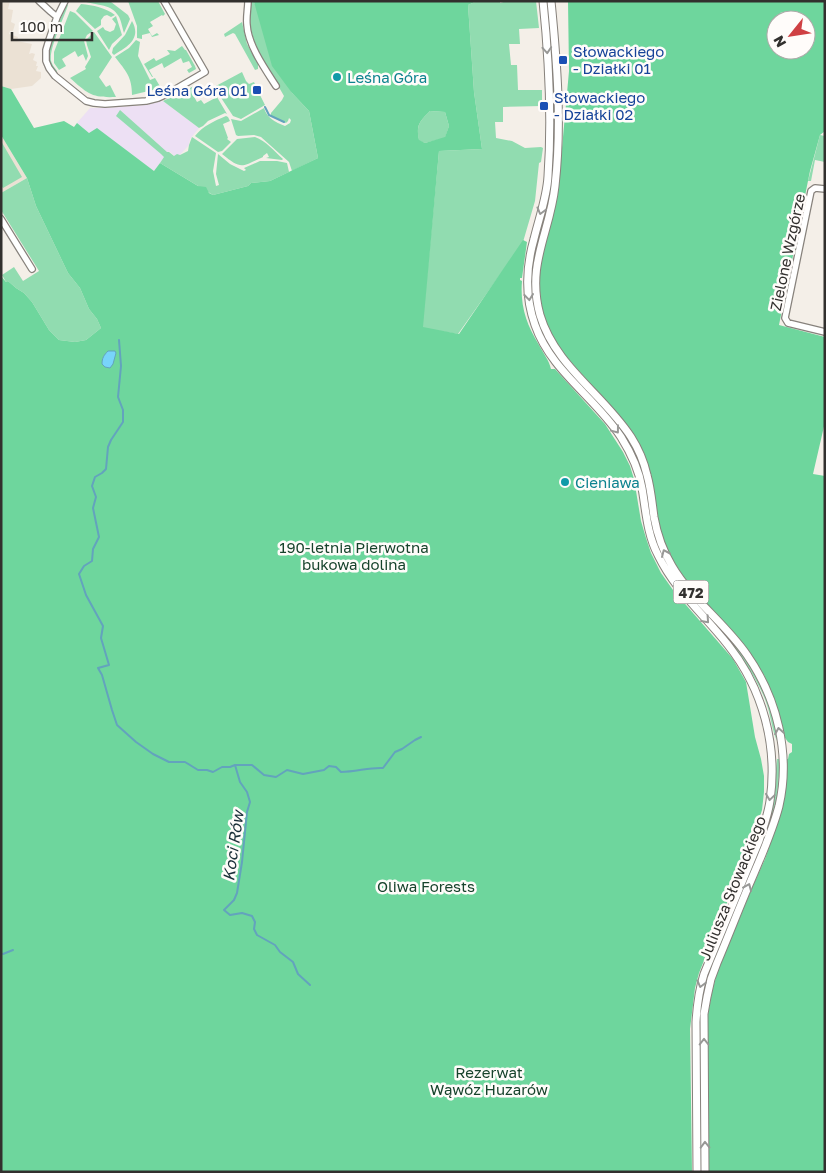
<svg xmlns="http://www.w3.org/2000/svg" width="826" height="1173" viewBox="0 0 826 1173" font-family="'Golos Text',sans-serif">
	<style>
		.built { fill: #ebe1d4 }
		.industrial { fill: #ede0f4 }
		.green { fill: #91dcb0 }
		.forest { fill: #6ed69d; fill-rule: evenodd }
		.water { fill: #78d4fa; stroke: #63a3bd }
		.lines { fill: none; stroke-linecap: round; stroke-linejoin: round }
		.stream { stroke: #63a3bd; stroke-width: 2 }
		.minor-casing { stroke: #87827c; stroke-width: 8 }
		.major-casing { stroke: #87827c; stroke-width: 9 }
		.minor { stroke: #fff; stroke-width: 5.5 }
		.major { stroke: #fff; stroke-width: 7 }
		.oneway { stroke: #989896 }
		.transit-dot { fill: #1a4fb4; stroke: #fffcfa; stroke-width: 2 }
		.culture-dot { fill: #0f9aa8; stroke: #fffcfa; stroke-width: 2 }
		.labels { text-anchor: middle; dominant-baseline: central; stroke-width: 5; stroke-linejoin: round; paint-order: stroke }
		.shield { fill: #fffcfa; stroke: #706d6b; stroke-width: 1 }
		.shield-label { font-size: 14px; font-weight: bold; fill: #32302e }
		.transit-label { font-size: 15px; fill: #164399; stroke: #fffcfa; text-anchor: start }
		.culture-label { font-size: 15px; fill: #0d838f; stroke: #fffcfa; text-anchor: start }
		.street-label { font-size: 15px; fill: #32302e; stroke: #fffcfa }
		.park-label { font-size: 15px; fill: #17432c; stroke: #fffcfa }
		.water-label { font-size: 16px; font-style: italic; fill: #1a2f38; stroke: #fffcfa }
	</style>
	<rect width="100%" height="100%" fill="#f4efe8"/>
	<path class="built" d="M1,1H10L8,9L13,10L11,22L15,24L13,31H10L9,34L18,37L17,41L32,44L29,54L32,53L35,54L33,60L37,62L36,66H38L36,71L41,72V78L32,86L11,89L1,86Z
		M1,135L27,178L1,193Z"/>
	<path class="industrial" d="M163,101L199,128L190,139L189,145L177,158L169,151L154,171L97,129L89,133L77,123L90,108H108L147,105Z"/>
	<path class="green" d="M83,1L111,2L128,15L130,19L124,33C122,27 121,18 117,14C111,4 93,5 83,1Z
		M128,1H158L165,14L163,16L162,15L150,22L153,26L148,29L152,36L157,33L159,35L152,37L150,33L142,35V39L137,38V26Z
		M251,1H256L254,2L292,93L309,111L318,158L292,171L289,162L261,137L254,135L238,136L236,135L231,119L241,121L264,108C267,118 275,122 285,126L290,123L291,120L289,118L288,121L286,123L271,116V113L282,100L284,96C274,78 256,52 252,33C249,23 250,11 251,1Z
		M477,1H500V3L507,1H536L539,28L519,29L520,44H509L511,65H517L518,90H542V106L503,107V122H495L496,138L512,141L525,148L541,147L543,148L541,162L539,163L535,201L523,242L458,334L422,328L439,151L482,149L474,92L468,5Z
		M67,4L68,5C64,18 49,48 51,61C52,65 55,68 57,71L56,73C52,69 50,64 49,58C48,44 61,18 67,4Z
		M81,4C93,5 106,8 115,15L111,17L107,15L104,16L101,20V25L95,29L76,11Z
		M70,11L75,13L93,31L87,35L84,41L88,56L86,61L83,54L78,57L75,51L62,59L66,66L59,70L54,63V52Z
		M116,16L122,35L112,44L109,50L97,31L103,27L105,30L110,32L114,30L116,24L112,19Z
		M132,21C142,39 127,47 114,55L112,53L113,48L125,35Z
		M242,22L247,44L258,64V69L255,70L235,34L233,33L225,37L224,34Z
		M94,32L112,57L99,77L106,87L110,85L116,97C92,98 88,94 70,78L86,69L85,67L91,57L87,45L86,40Z
		M136,40L140,42L138,56L150,80L155,78L161,88L132,95C132,77 126,71 115,57L129,48Z
		M182,46L185,50H186L195,66L196,69L189,73L187,70L192,67L189,61L183,63L181,58L164,68L162,63L149,70L153,77H152L144,64L154,58L156,61L170,54L167,50H168L175,51Z
		M242,72L246,81L249,84L254,82L257,89L256,90L258,93H259L265,105L241,119L233,116L214,87Z
		M553,80H554C555,99 554,118 554,137C554,156 554,175 551,193C548,211 541,227 537,245C531,271 530,297 539,323C555,370 601,399 628,439C653,477 645,523 665,561C680,588 703,609 723,631C750,661 775,700 777,741C772,730 771,717 767,705C761,686 749,669 738,652C717,624 688,602 670,571C666,565 662,558 659,551C650,530 650,507 645,485C642,470 636,456 629,443C599,394 540,362 532,301C528,270 537,241 544,212C547,202 550,192 551,182C555,148 551,114 553,80Z
		M194,86L198,92L193,95L197,102L201,100L204,104L217,97L227,114L225,113L208,121L203,126L199,128L163,101L185,90L186,93L181,96L183,98L190,94L188,89Z
		M120,110L167,152H169L174,156L177,154L180,155L188,151L189,145L192,137L216,153L213,171L216,186L219,185L216,174L218,154L230,164L244,171L246,170L244,168L260,161H277L287,163L289,172L270,181L251,183L248,186L213,195L160,163L164,157L161,154L116,116Z
		M430,111L445,112L449,126L445,138L425,143L419,141C416,125 419,122 430,111Z
		M226,116L228,117L230,121L223,124L228,138L227,139L231,142L222,151L218,152L195,136C203,126 214,121 226,116Z
		M820,135L825,136V162L815,160L811,181H808Z
		M255,137C266,141 274,151 283,159L282,160L266,158L269,157L267,153L263,156V157C241,167 242,170 222,154L237,139Z
		M1,141L22,177L3,188L1,185Z
		M27,178L36,206L68,273L80,288L89,309L97,319L101,328L86,340L75,342L59,340L49,330L32,302L24,293L16,288L8,281L6,282L2,275L14,267L23,281L39,271L1,210V193Z
		M777,759H779V775L777,797L771,821L762,846L712,968L707,980L702,1009V1172H701L699,1031L701,1001L708,972L762,843L769,822L772,809Z"/>
	<path class="forest" d="M256,1H477L468,5L474,92L482,149L439,151L423,327L459,334L523,240L527,242L522,278H520V280L522,281C520,305 526,324 539,345C543,353 549,360 551,369H555L605,424L623,452L630,466L634,479L641,521L646,538L651,553L661,573L673,590L733,659L746,682L755,737L761,759L764,776V792L762,810L754,835L699,973L695,988L690,1029L692,1172H1V276L6,282L8,281L16,288L24,293L32,302L49,330L59,340L75,342L86,340L101,328L97,319L89,309L80,288L68,273L36,206L27,178L1,135V86L11,89L34,128L64,121L74,127L77,123L89,133L97,128L154,171L160,163L198,186L206,187L209,193L213,195L248,186L251,183L270,181L318,158L309,111L292,93L272,66L254,2ZM430,111L445,112L449,126L445,137L425,143L419,140C416,125 419,122 430,111Z
		M568,1H825V131L820,135L810,171L779,325L825,337V422L813,474L825,476V1172H709L707,1049L708,1014L712,992L717,973L752,888L765,859L777,824L786,759H788L789,754L792,752V744L788,742L783,735L774,698L764,675L745,646L692,588L681,573L671,557L663,539L660,528L649,468L644,453L634,435L622,419L562,352L553,337L546,323L541,303L539,281L543,249L558,192L569,71ZM776,20H806V50H776Z"/>
	<path class="water" d="M108,351H115L116,353L113,364L110,368L105,367L102,364C102,358 104,355 108,351Z"/>
	<g class="lines">
		<path class="stream" d="M265,107L269,115L284,122
			M119,340L121,366L118,397L123,410V422L111,440L108,447L106,469L102,473L95,477L92,486L96,497L93,508L99,537L93,549L92,561L84,566L79,574L86,595L103,626L101,638L109,665L98,668L102,675L112,710L117,725L136,742L153,754L169,762H185L198,770H207L213,772L222,767H230L235,765L240,782L247,792L250,802L247,812L242,862L237,893L234,900L224,910L230,915L242,913L252,916L255,922L254,929L257,935L275,945L280,952L293,962L298,974L310,985
			M235,765H252L264,775L276,777L287,770L303,774L324,770L329,766L336,767L341,772C356,772 370,767 383,768L395,752L402,749L415,740L421,737
			M3,954L13,950"/>
		<g class="minor-casing">
			<path id="minor" d="M39,1L51,12L57,17
				M65,1L57,17L49,40L46,50V61L49,68L55,76L86,101L94,103L105,104L146,101L158,98L169,93L205,72L164,1
				M248,1C248,9 246,17 247,25C248,45 265,69 276,86
				M825,189L815,188L811,191L785,318L788,323L825,332
				M1,219L32,269"/>
		</g>
		<g class="major-casing">
			<path id="major" d="M543,1C549,59 552,118 548,176C547,197 539,218 534,239C526,267 525,297 535,325C551,371 595,397 621,437C631,453 639,470 642,488C646,511 647,534 658,555C676,592 704,614 728,645C763,689 778,746 770,801C768,815 763,828 759,841L704,974C699,990 697,1005 696,1022L697,1172
				M551,1C557,62 562,125 555,186C550,233 526,264 540,315C555,366 603,394 631,437C638,448 644,462 647,475C651,489 652,503 654,517C657,534 663,551 672,566C692,600 725,623 747,655C777,698 791,754 779,806C772,833 760,859 749,885C738,911 728,937 717,963L711,979L707,997L704,1014L705,1172"/>
		</g>
		<use href="#minor" class="minor"/>
		<use href="#major" class="major"/>
	</g>
	<defs><path id="oneway-chevron" d="M-2-3.5L2.5 0L-2 3.5" fill="none" stroke-width="1.6" stroke-linecap="round" stroke-linejoin="round" transform="scale(1.25)"/></defs>
	<g class="oneway">
		<use href="#oneway-chevron" transform="translate(547 50) rotate(86)"/>
		<use href="#oneway-chevron" transform="translate(541 211) rotate(105)"/>
		<use href="#oneway-chevron" transform="translate(529 297) rotate(83)"/>
		<use href="#oneway-chevron" transform="translate(616 430) rotate(53)"/>
		<use href="#oneway-chevron" transform="translate(665 553) rotate(-114)"/>
		<use href="#oneway-chevron" transform="translate(706 620) rotate(48)"/>
		<use href="#oneway-chevron" transform="translate(779 731) rotate(-100)"/>
		<use href="#oneway-chevron" transform="translate(770 797) rotate(98)"/>
		<use href="#oneway-chevron" transform="translate(748 887) rotate(-67)"/>
		<use href="#oneway-chevron" transform="translate(701 984) rotate(105)"/>
		<use href="#oneway-chevron" transform="translate(704 1042) rotate(-90)"/>
		<use href="#oneway-chevron" transform="translate(705 1145) rotate(-91)"/>
	</g>
	<g class="transit-dot">
		<rect x="558" y="55" width="10" height="10" rx="2.5"/>
		<rect x="252" y="85" width="10" height="10" rx="2.5"/>
		<rect x="539" y="101" width="10" height="10" rx="2.5"/>
	</g>
	<g class="culture-dot">
		<circle cx="337" cy="77" r="5"/>
		<circle cx="565" cy="482" r="5"/>
	</g>
	<g class="labels">
		<rect class="shield" x="673.5" y="580.5" width="35" height="23" rx="4"/>
		<g class="shield-label">
			<text x="691" y="592">472</text>
		</g>
		<g class="transit-label">
			<text x="573" y="51">Słowackiego<tspan x="573" dy="17">- Działki 01</tspan></text>
			<text x="247" y="90" text-anchor="end">Leśna Góra 01</text>
			<text x="554" y="97">Słowackiego<tspan x="554" dy="17">- Działki 02</tspan></text>
		</g>
		<g class="culture-label">
			<text x="347" y="77">Leśna Góra</text>
			<text x="575" y="482">Cieniawa</text>
		</g>
		<g class="street-label">
			<text transform="translate(787 252) rotate(-78)">Zielone Wzgórze</text>
			<text transform="translate(732 888) rotate(-68)">Juliusza Słowackiego</text>
		</g>
		<g class="park-label">
			<text x="354" y="547">190-letnia Pierwotna<tspan x="354" dy="17">bukowa dolina</tspan></text>
			<text x="426" y="886">Oliwa Forests</text>
			<text x="489" y="1072">Rezerwat<tspan x="489" dy="17">Wąwóz Huzarów</tspan></text>
		</g>
		<g class="water-label">
			<text transform="translate(233 846) rotate(-82)">Koci Rów</text>
		</g>
	</g>
	<rect width="826" height="1173" fill="none" stroke="#32302e" stroke-width="5"/>
	<g transform="translate(791 35) rotate(240)"><circle r="24" fill="#fffcfa" stroke="#adaaa8"/>
	<path d="M0-4L9 19L0 12L-9 19Z" fill="#cf4043"/>
	<text y="-8" font-size="14" font-weight="bold" text-anchor="middle" fill="#32302e">N</text>
	</g>
	<path d="M12 32v8h80v-8" fill="none" stroke="#32302e" stroke-width="2.5"/>
	<text x="20" y="32" font-size="15" fill="#32302e" stroke="#fffcfa" stroke-width="4" paint-order="stroke">100 m</text>
</svg>
